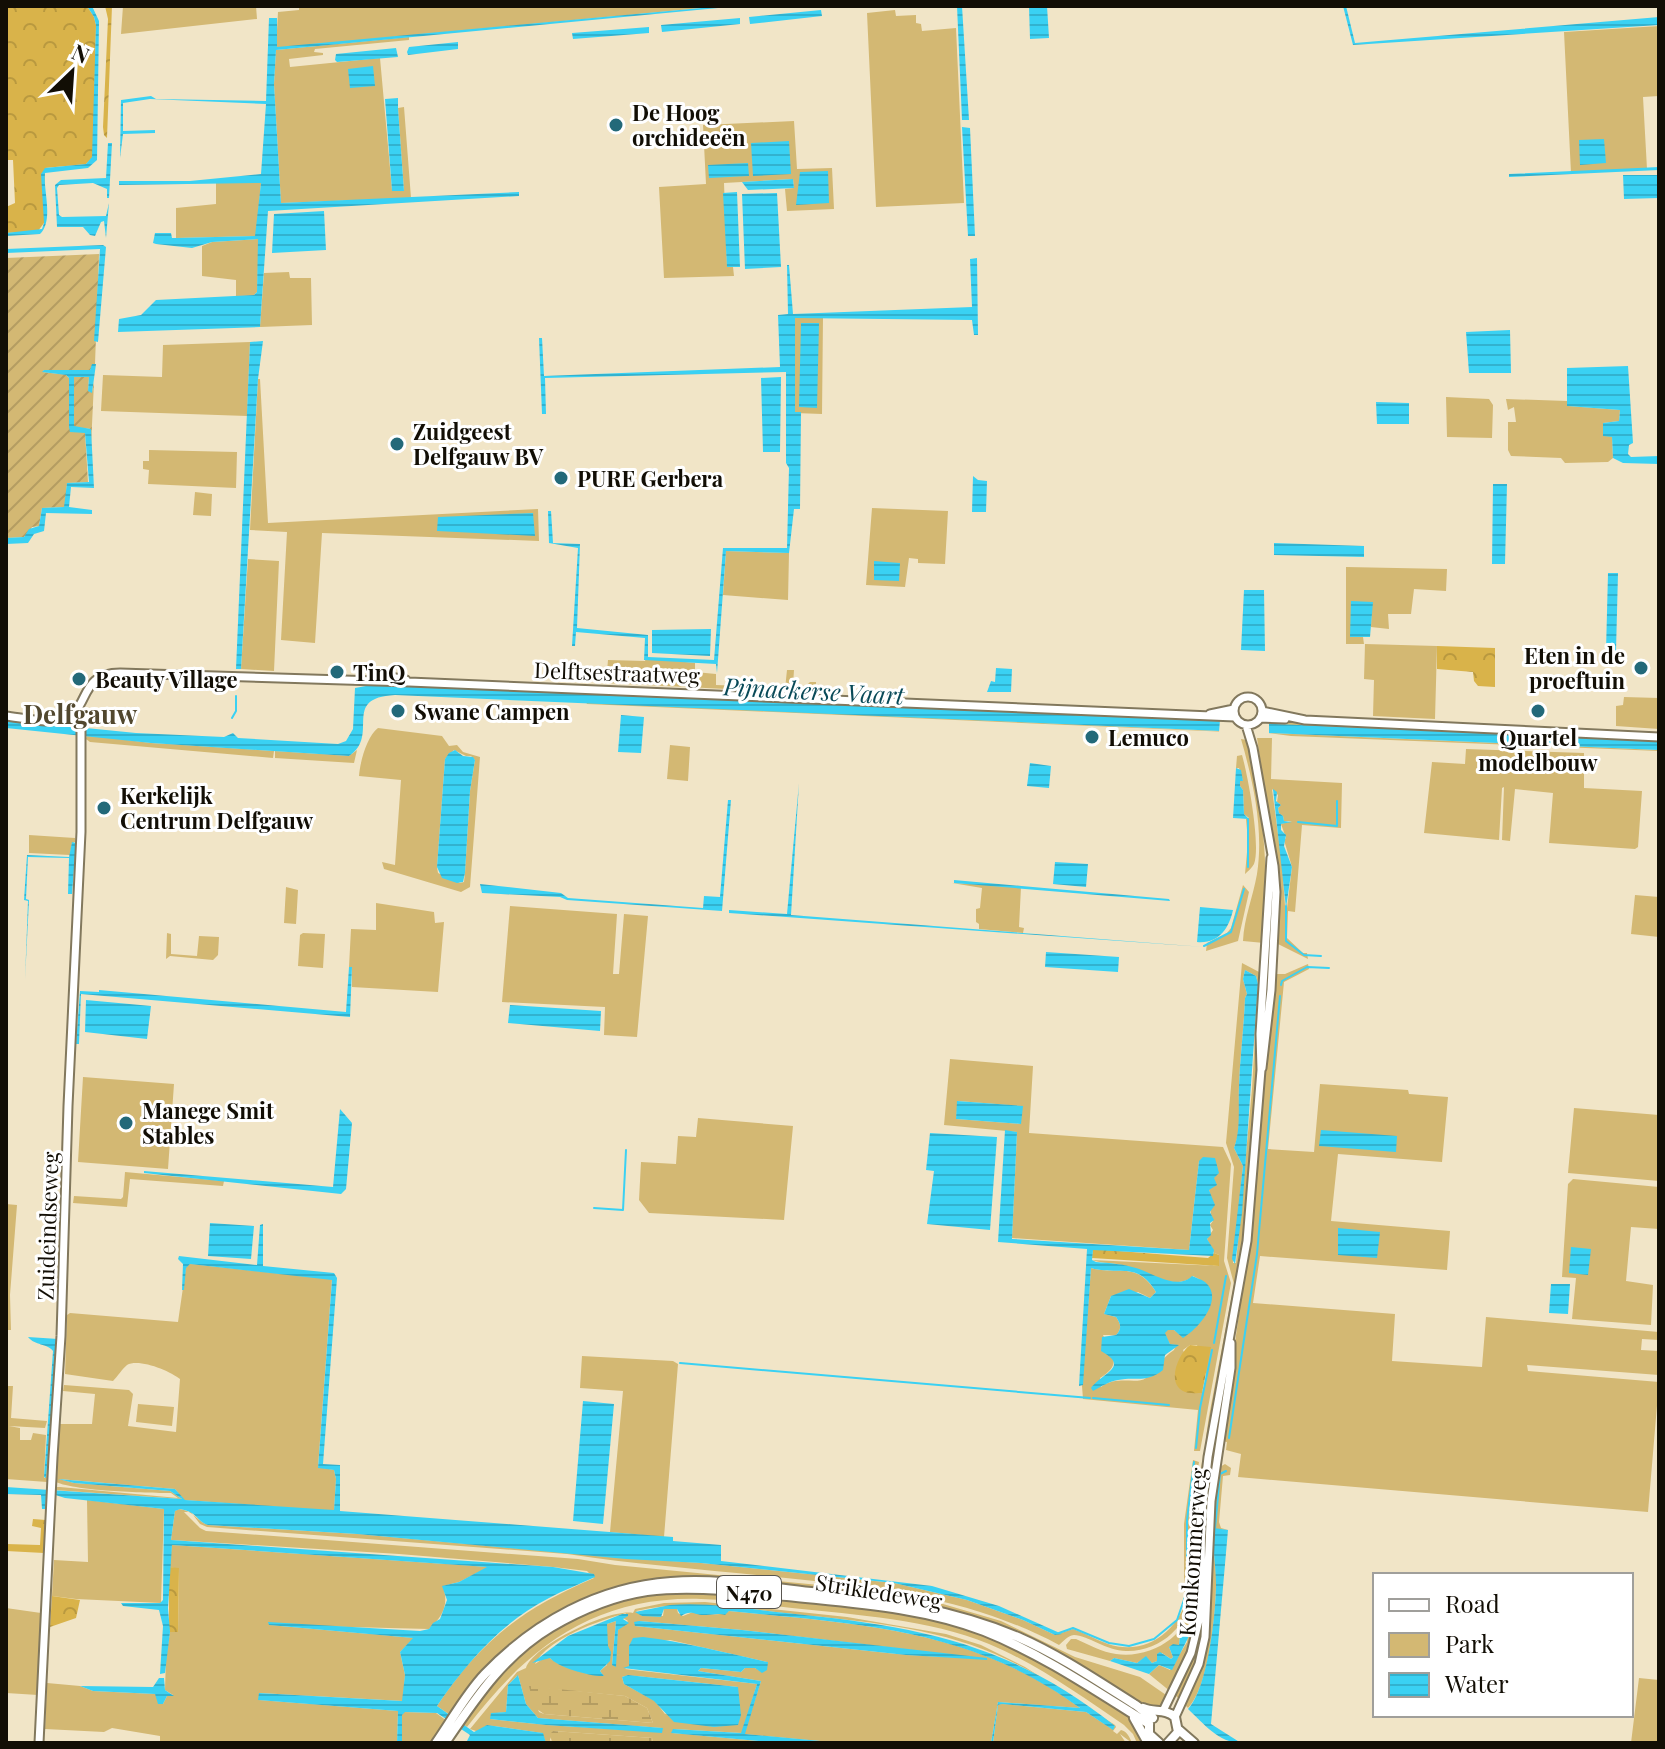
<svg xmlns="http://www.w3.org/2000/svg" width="1665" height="1749" viewBox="0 0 1665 1749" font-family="'Playfair Display',serif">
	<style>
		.green { fill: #d3b873; fill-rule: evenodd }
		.forest { fill: url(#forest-crowns) }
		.wetland { fill: url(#wetland-marsh) }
		.garden { fill: url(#garden-furrows) }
		.water { fill: url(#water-rules) }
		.pier { fill: #f1e5c7 }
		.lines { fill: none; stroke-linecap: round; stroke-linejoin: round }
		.stream { stroke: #3ad1f3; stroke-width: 2 }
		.secondary-casing { stroke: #82785d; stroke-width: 11 }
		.primary-casing { stroke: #82785d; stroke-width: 12 }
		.secondary { stroke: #fff; stroke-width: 7 }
		.primary { stroke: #fff; stroke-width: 8 }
		.poi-dot { fill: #236979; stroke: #fff; stroke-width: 3 }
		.labels { text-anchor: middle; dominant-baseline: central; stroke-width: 6; stroke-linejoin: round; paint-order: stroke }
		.shield { fill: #fff; stroke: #595650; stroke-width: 2 }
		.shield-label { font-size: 20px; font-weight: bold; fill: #120e05 }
		.poi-label { font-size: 22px; font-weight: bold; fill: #120e05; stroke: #fff; text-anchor: start }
		.street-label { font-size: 22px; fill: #120e05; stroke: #fff }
		.water-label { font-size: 24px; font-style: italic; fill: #094a58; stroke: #fff }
		.quarter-label { font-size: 26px; font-weight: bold; fill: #51472e; stroke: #fff }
	</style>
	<defs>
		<pattern id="forest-crowns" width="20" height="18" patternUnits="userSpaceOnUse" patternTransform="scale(2)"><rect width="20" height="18" fill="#d9b34a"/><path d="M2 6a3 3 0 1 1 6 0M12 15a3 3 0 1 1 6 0" fill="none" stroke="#b9993f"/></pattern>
		<pattern id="wetland-marsh" width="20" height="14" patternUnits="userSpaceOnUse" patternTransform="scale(2)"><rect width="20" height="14" fill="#d3b873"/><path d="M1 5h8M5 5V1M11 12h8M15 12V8" fill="none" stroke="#b49d62"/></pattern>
		<pattern id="garden-furrows" width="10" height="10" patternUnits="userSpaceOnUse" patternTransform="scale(2)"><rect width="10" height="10" fill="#d3b873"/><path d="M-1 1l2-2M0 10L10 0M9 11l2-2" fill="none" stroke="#b49d62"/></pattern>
		<pattern id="water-rules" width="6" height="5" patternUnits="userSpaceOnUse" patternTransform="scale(2)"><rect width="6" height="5" fill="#3ad1f3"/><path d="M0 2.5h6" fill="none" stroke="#32b2cf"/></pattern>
	</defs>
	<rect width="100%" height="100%" fill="#f1e5c7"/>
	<path class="green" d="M123,6H256L257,19L121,34Z
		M299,6H723L276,48L278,12L299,10Z
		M895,10L896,16L916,15V23L921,24L922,31L956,28L964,203L876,207L867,13Z
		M1659,26V96L1643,97L1647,169L1571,173L1564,32Z
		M409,37V40L315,49L314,52L323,53V55L289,59L290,67L380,58L392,190L404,191L398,108L404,107L411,198L281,203L274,84L276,50Z
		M794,121L797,169L832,168L834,209L787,211L785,189L794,188L793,179L724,183L727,266L733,267L734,276L664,278L659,187L706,184L703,125Z
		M216,183H261L256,236L176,238V208L216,204Z
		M259,239L257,292L254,295L236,296V280L202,276V246L212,242Z
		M289,272L290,278H311L312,325L260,327L264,273Z
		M823,317L822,414L795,413V318Z
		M250,342L247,416L101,411L103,375L162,377L163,345Z
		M258,379H260L268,523L538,509L539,541L322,533L315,643L281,640L287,532L250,530Z
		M1446,397L1489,399L1493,405L1492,438L1447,437Z
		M1506,399L1567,401L1568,406L1620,410L1619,421L1603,423L1612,436L1613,458L1608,462L1565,463L1561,458L1511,456L1508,450V422H1516L1514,407L1508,410Z
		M149,450L237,452L236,488L148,484L149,470L143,469V461H149Z
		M195,492L212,494L211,516L193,515Z
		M872,508L948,511L945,564L918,563V559L909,558L905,587L866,585Z
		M726,551L789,553L788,600L723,595Z
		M248,559L279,561L274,671L241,669Z
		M1346,567L1447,569L1446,591L1414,589L1411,614H1388L1389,629L1371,627L1372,602L1351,637H1363L1364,644H1346Z
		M1365,644L1437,646L1435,719L1373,716L1374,680L1364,679Z
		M646,658L695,663V672L716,674V685L746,686V690L606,683L608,660L645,661Z
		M787,670H794L793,685L806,686L810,682H816V693L751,690V686L785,689Z
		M587,692L1221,719L1230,732L587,704L586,702L1219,731L1220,722Z
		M1624,697L1659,698V729L1616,726V706L1623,705Z
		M1270,722L1659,739V741L1269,724Z
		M378,728L442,736L449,746L457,745L463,752L480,757L470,887L461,892L384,869L382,862L395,865L401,780L359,776C360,762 367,736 378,728ZM454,750L466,756H471L475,760L470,791L465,873L464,882L460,883L438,873L437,867L445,759Z
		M1269,733L1659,750V751L1291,736Z
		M87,735L151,743L274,751L273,758L90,742L86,739Z
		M1257,738H1272L1271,779L1342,783L1341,828L1302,825L1295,912L1288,911L1287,938L1303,953H1307L1308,959L1278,944L1276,868ZM1272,789L1278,795L1277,802L1281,805L1278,808L1279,813L1283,816L1284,821H1292L1281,824L1286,838L1284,840L1292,867L1287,908L1285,906L1282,864Z
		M1241,739L1247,740C1264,807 1269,874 1264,943L1243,941C1244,918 1253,897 1257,874C1264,829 1253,781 1241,739Z
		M670,745L690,747L688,781L667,779Z
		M1466,749L1584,753V788L1642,791L1638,847L1635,849L1549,843L1553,793L1515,789L1510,841L1502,840L1504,787L1502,788L1499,840L1424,833L1432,762L1465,764Z
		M357,750L354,763L275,758V751L349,756Z
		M1242,755C1248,776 1261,846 1254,864C1252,868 1248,871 1245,874L1248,841L1246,819L1249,818L1244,814L1243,790L1240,786V781H1243L1239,768H1236L1237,756Z
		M29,835L75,838V842L72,843L70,855L29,853Z
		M952,883L1021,887L1019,927L1024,928L1023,933L979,929V924L976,922V909L980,908L982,888Z
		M1243,885L1249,892L1238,941L1206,951L1207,943L1227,933L1231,928Z
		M286,887L298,890L296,924L284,923Z
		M1635,895L1659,897V937L1631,934Z
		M376,903L434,912L435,923L444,922L438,992L352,987V968L349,967L351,929L376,930Z
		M510,906L617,914L613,974H619L624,914L648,916L637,1037L604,1035L605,1007L502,1002Z
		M167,933L171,934V954L197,956L199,936L219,937L218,955L213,960L170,956L166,959Z
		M303,933L325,934L323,968L298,966L300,935Z
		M1242,963L1261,973L1257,1067L1243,1246L1210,1439L1206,1437L1209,1416L1234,1284L1227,1258L1234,1167L1226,1143ZM1245,970L1256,976L1258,984L1252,1089L1236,1263H1233L1243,1166L1234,1148C1242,1129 1238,1106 1239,1086C1240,1056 1244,1027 1245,998L1247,994L1243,979Z
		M1308,964L1309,969L1284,982L1268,1149L1314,1152L1320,1084L1408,1090L1409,1094L1448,1097L1442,1162L1338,1154L1331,1221L1450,1231L1447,1270L1260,1256L1253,1303L1395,1314L1392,1361L1482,1367L1486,1317L1659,1332V1340L1642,1339L1641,1350L1659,1351V1375L1527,1365L1528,1371L1659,1382L1648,1512L1238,1477L1241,1454L1226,1450L1227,1442L1221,1441L1250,1237L1275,974H1285Z
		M950,1059L1033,1066L1029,1133L1223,1147L1231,1164L1224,1261L1231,1283L1200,1451H1194L1198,1410L1083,1399L1082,1386L1091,1268C1119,1276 1136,1260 1156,1292L1150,1298L1138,1292L1111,1296L1104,1314L1116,1317C1121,1324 1122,1329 1116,1335H1103C1112,1356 1123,1364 1100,1378L1101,1387C1117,1375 1137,1385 1146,1378C1157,1370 1162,1357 1174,1350L1176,1345L1170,1344L1164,1333L1168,1329L1174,1330L1183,1337L1211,1304C1211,1288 1206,1282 1193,1276C1173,1294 1140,1267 1118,1264C1109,1263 1101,1263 1092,1260L1218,1266L1219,1255L1214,1253L1207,1239L1213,1230L1210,1225L1213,1221C1209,1211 1211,1200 1209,1189L1214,1178L1199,1161L1189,1250L1012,1238L1017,1132L944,1125ZM958,1101L1022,1106L1020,1124L956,1119ZM1190,1345H1197L1207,1376L1202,1393L1183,1350Z
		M83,1077L174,1084L168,1169L78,1162Z
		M1574,1108L1659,1115V1181L1568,1173Z
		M698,1118L793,1126L784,1220L649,1213L639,1200L641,1162L676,1164L678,1136L696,1137Z
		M125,1172L224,1181L223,1186L130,1179L127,1207L73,1203L74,1196L121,1199L123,1197Z
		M1573,1179L1659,1187V1229L1631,1227L1626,1281L1653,1285L1651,1325L1572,1319L1576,1278L1562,1277L1568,1184Z
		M6,1204L17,1205L10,1295L11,1330H6Z
		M190,1264L332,1279L318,1467L334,1470L336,1479L334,1511L184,1500L175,1489L59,1479L74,1483L170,1491L182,1499L54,1490L55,1487H60L178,1498L171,1493C147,1493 71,1491 54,1481L57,1479L59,1424H92L95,1394L63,1391L64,1385L129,1390L133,1394L128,1426L176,1432L180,1379C170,1371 139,1358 127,1365C122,1369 118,1376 113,1381L65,1374L67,1315L70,1313L178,1322L186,1267Z
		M582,1356L673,1361L678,1364L664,1537L610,1532L623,1391L580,1388Z
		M6,1386H13L11,1418L47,1421L45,1428L9,1426L20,1428V1440H31L33,1433L46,1435L44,1478L46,1477L49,1434L51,1435L50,1478L47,1482L6,1479Z
		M138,1404L174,1407L172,1426L136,1422Z
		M1193,1460L1199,1462C1195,1486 1192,1511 1192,1536C1192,1554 1196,1573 1193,1591C1189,1625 1161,1652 1126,1651C1107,1651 1087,1635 1074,1635C1067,1636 1063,1642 1059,1645C979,1602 893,1589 805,1580C725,1571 646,1566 567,1554L207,1527L200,1524L191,1512H184L200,1528L206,1531L578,1559L615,1565L850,1588L943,1604L1001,1621L1075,1657L1140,1677L1169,1697C1160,1708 1155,1708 1142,1704L1054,1650L983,1622L702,1577H684L535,1628L450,1715L437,1706C481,1640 522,1609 594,1578L587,1571L553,1567L399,1554L171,1540L175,1511L179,1509C196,1512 195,1520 208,1525L357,1534L626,1558L701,1563L894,1583L967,1600L1023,1620L1055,1635L1073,1629C1085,1633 1096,1640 1108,1644C1146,1657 1180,1630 1188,1594L1184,1593V1524Z
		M1202,1462L1204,1466L1200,1607L1195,1635L1171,1692L1149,1674L1159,1665L1170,1670L1187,1642L1188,1631L1185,1630L1180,1637L1179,1645L1169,1647L1173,1657L1171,1659L1162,1653L1157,1661L1152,1663L1146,1657L1137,1663L1114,1658L1110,1661L1067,1649L1066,1645L1071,1639H1076C1089,1645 1102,1652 1116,1654C1153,1659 1188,1635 1195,1599C1201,1575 1195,1548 1195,1524C1196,1503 1199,1482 1202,1462Z
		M1225,1464L1231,1468L1230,1475L1223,1476L1219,1522L1221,1528L1228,1530L1214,1529C1212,1548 1217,1566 1216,1584C1216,1613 1209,1687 1188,1708L1184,1704L1196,1675L1211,1594V1513L1218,1468Z
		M1209,1466L1214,1467L1203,1635L1197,1661L1180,1700L1174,1694L1198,1637L1202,1524Z
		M87,1500L164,1509L161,1603L76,1599L52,1596L54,1560L88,1562Z
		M172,1545L489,1567L459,1582L443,1586C449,1605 443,1616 429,1629L269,1625L414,1638L400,1652L405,1675L403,1701L260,1693L259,1700L398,1711L397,1743H160V1736L112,1728L104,1732L45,1729L47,1683L80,1686L93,1691L155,1694L163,1704L167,1696L173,1695L165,1690L166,1658L170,1632H178L179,1569L169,1567Z
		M680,1590L751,1595L794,1602L811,1601L915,1615L966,1628L1022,1650L1126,1715L1134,1721L1145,1743H1137L1133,1734L1124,1725C1081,1696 1037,1664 989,1644C928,1619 857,1615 792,1608C762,1605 732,1600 701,1599C595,1596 529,1646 467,1727L463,1724C476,1706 487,1684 502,1668C549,1618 615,1599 680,1590Z
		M705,1602L847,1617L946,1634L981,1645L1025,1667L1115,1725L1116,1727L1113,1731L1117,1734L1121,1730C1127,1731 1130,1738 1132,1743L1120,1734L1126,1743H993L998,1705L1002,1704L1086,1712L1112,1729L1115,1726C1077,1700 1038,1672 995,1654C932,1627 861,1621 793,1614C741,1608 687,1599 636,1611L642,1616H663L664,1609H677L678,1613L683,1616L693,1612C703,1615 722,1616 729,1611C857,1624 973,1628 1080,1708L998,1702L991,1743H842L744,1734L761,1681L698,1671L701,1668L741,1672L745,1668H755L762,1672L767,1662L670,1640L629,1646V1666L625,1669L757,1684L742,1733L674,1729L672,1733L781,1743H652L653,1738L553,1731L550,1740L552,1743H546L542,1733L487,1725L479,1732L470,1729L517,1672L526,1668C533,1646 610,1608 633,1613L635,1609L664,1603ZM626,1613L623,1618L628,1621L618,1630L615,1664L612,1665L616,1621L607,1624V1665L600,1671L604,1676C591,1676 558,1666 550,1658H544L535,1664C547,1639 600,1620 626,1613ZM639,1621L742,1630L987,1659L906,1655L635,1626ZM518,1675L526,1704L538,1718L662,1728V1732L546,1725L490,1719L497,1713L506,1712L508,1685ZM628,1675L738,1687L665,1714L655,1701L624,1684L622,1677ZM530,1687L625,1696L647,1708L653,1723L544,1714L539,1712Z
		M6,1608L41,1613L38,1695L6,1693Z
		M1639,1678L1659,1680V1743H1631Z
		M404,1712L436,1713L447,1721L434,1743H402V1715Z"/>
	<path class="forest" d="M6,6H87L94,17L96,25L93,157L86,164L45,168L44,223L38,231L6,233V207L15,203L13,160H6Z
		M105,6H112L107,138L104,135L103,127L108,19Z
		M1437,646L1495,648V687L1478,686L1474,681L1473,672L1437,669Z
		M1093,1249L1208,1258L1214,1253L1219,1255V1266L1092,1258Z
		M1190,1345L1211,1347L1202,1393C1197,1393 1187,1394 1183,1391C1166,1382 1179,1353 1190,1345Z
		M33,1519L46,1520L44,1553L6,1551V1544L40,1545L41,1528L32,1526Z
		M169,1567L179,1568L178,1632H170L169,1629Z
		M52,1596L80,1600L76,1618L50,1627Z"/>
	<path class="wetland" d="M529,1686L625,1696L647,1708L653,1723L544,1714L534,1707Z
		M553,1731L653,1738L652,1743H552L550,1734Z"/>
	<path class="garden" d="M99,254L95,364L90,370H44L43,372L66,375L69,378V427L85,432L88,482L67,483L65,507L42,508L39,526L32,527L24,537L6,538V258Z
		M74,377H89L88,391L92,392L94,382L91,446V429L74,427Z"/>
	<path class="water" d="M87,6H92L99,21L97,160L88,168L45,173C43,191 54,220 40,234L6,236V233L42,229L44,223L41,174L45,168L86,164L92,157L96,25L94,17Z
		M723,6H739L276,50L274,84L281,203L519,192V196L268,211L260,327L118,332L119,319L141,315L156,300L254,295L257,292L258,239L212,242L192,248L156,244L153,243L155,233H171L172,238H176L255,236L261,183L119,185V181H190L261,174L266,104L150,99L123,103V131L155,130V133L123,134L120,158L121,100L151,96L156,99L266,101L269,18H277V47Z
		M957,6H962L969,120H962Z
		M1029,6H1047L1049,38L1030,39Z
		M1343,6H1346L1355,43L1659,17V25L1353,45Z
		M821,10L822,16L750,24L749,17Z
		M740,18V24L662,32L661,25Z
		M649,27V33L573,39L572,33Z
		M458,42V49L408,55L407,52L409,47Z
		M396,48L398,57L337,62L335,60L336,54Z
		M373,66L375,86L350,88L348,69Z
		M398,98V108L404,191H392L385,99Z
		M962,127L970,128L975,236H968Z
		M1604,139L1606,163L1580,165L1579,140Z
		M789,141L791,174L753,176L751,143Z
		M108,143H112L109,198H107V189L93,183L59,185L57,188L59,215L62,217L106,216L109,203L106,238L104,221L101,222L95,236L90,235L83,227H57L55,185L61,180L106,178Z
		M748,163L749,176L709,178L708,165Z
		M1659,167V170L1509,177V174Z
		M828,171L829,203L796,205L800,172Z
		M1623,175H1659V198L1624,199Z
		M793,179L794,188L748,190L742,182Z
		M737,192L740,267H727L723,193Z
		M777,193L781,267L745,269L742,194Z
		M324,211L326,250L272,253L274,214Z
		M103,245L106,247L98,342L94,341L100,249L6,253V249Z
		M977,258L978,335H974L972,320L795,318V412H801L800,509H794L789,553L726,551L717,673L716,664L644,660L645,638L576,632L575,646H572L578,548L549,543L548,511H551L553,543L580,544L577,628L648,635V657L714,660L723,548H787L789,468L786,463V372L545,378L546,414H542L539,338H542L544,376L780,367L778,315L788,314L787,265H789L793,314L972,307L970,259Z
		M801,323H819L817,408L799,407Z
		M1510,330L1511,373H1469L1466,332Z
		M263,341L258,379L241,669H236L250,342Z
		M92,364H96L92,393L88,391L89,377H74V426L91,429L94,488L71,487L69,507L92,510V514L46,513L44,531L34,534L28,543L6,544V538L24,537L29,529L39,526L42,508L64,507L67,483L89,482L85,433L70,432L69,427V378L66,375L42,372L44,370H90Z
		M1628,366L1633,443L1629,445L1628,454L1631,457L1659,456V464L1623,463L1613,458L1612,437L1603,436V423L1619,421L1620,410L1567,406V368Z
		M781,377L780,452H763L761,378Z
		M1376,402L1409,403V424H1377Z
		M973,476L978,480L987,481L986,512H972Z
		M1493,484H1507L1505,564H1492Z
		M533,513L535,536L437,531L438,517Z
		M1274,543L1364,546V557L1274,555Z
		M874,561L900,563L899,581L874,580Z
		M1608,573H1618L1616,651H1606Z
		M1244,590H1264L1265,651L1241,650Z
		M1351,601L1373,602L1370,637H1350Z
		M711,629L710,656L652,653V630Z
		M996,668L1012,669L1011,692H987L991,681L995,682Z
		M377,684L1659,741V750L395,695C340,698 381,735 349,756L151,743L6,728V720L136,733L224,737L233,733L238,738L338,744L346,741L353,729L355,688Z
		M621,715L644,717L641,753L618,752Z
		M455,750L463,756L473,757L475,760L470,791L465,873L463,882L457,883L442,878L437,867L445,759L449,753Z
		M1030,763L1051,766L1049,788L1027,786Z
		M1236,768L1241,770L1243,781H1240V786L1243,790L1244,814L1249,819L1233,818Z
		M799,783L791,915L1204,947L729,913V910L787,914Z
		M1273,789L1277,792L1276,801L1281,805L1278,808L1279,813L1283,816L1284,821L1292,822L1281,824V830L1286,835L1284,846L1292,867L1286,908Z
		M728,800H731L722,911L567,900L560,897L482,893L480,884L561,893L568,898L703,908L704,896L720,897Z
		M72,842L76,843L72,894H68L69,858L28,857L26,899L29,900L25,980L28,901L24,900L27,855L69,857Z
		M1055,862L1088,864L1086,887L1053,884Z
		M954,880L1169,899L1170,901L954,883Z
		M1200,907L1233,910C1229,928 1219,944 1197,942Z
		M1046,952L1119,957L1118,972L1045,967Z
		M349,967H352L350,1017L81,994L79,1044H76L80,991L99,992V990L346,1012Z
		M1245,970L1256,976L1258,984L1242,1213L1235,1264L1232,1259L1243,1166L1234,1148C1241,1129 1238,1106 1239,1086C1240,1056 1244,1027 1245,998L1247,994L1243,979Z
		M86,1000L151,1006L147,1039L85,1032Z
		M510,1005L601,1011L600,1031L508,1023Z
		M957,1101L1023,1106L1021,1124L956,1119Z
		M340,1109L352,1123L346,1189L341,1194L144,1173V1171L333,1187Z
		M1005,1130L1017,1132L1012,1239L1189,1250L1199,1161L1203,1157L1215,1158L1219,1173L1214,1178L1217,1185L1209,1190L1215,1205L1210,1212L1214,1220L1210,1223L1211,1235L1207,1239L1214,1250L1213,1256L1093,1250L1092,1260L1096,1262C1110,1263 1123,1264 1136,1268C1153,1273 1177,1291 1192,1276C1196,1278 1201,1279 1205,1282C1225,1299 1198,1329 1183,1338L1174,1330H1168L1165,1333L1170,1344L1179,1345L1165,1355L1163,1370C1145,1384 1137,1376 1118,1380C1108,1382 1102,1386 1093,1391L1091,1388C1103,1372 1130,1367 1101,1351L1102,1337L1116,1335C1122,1329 1121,1324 1116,1317L1104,1314L1111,1296L1129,1289L1150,1298L1156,1292C1137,1260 1119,1276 1091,1268L1083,1385L1079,1386L1087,1249L998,1242Z
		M1321,1130L1397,1136L1396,1152L1319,1146Z
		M930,1133L997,1137L990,1230L927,1224L934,1171L926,1170Z
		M210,1223L254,1226L251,1259L208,1256Z
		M263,1224V1266L334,1273L337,1278L323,1464L340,1465V1511L673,1537V1541L721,1545V1561L932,1586L999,1606L1062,1634L1055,1635L1023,1620L967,1600L894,1583L701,1563L626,1559L357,1534L208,1525C196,1521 198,1512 180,1509L175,1511L171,1540L553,1567L594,1574L595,1577C580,1584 564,1590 549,1598C502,1622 467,1662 437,1706L474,1732L487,1725L543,1733L546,1743H466L470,1735L437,1713L405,1712L402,1715V1743H397L398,1711L258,1700L259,1693L402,1701L405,1675L400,1652L413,1638L269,1625L268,1622L420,1631L429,1629L433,1623L440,1619L447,1600L442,1586L459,1582L487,1567L172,1545L168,1608L170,1632L165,1673L160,1674L163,1626L159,1610L123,1606L121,1603H160L163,1600L164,1509L65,1498L49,1493L46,1498L45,1509H42L41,1495L6,1494V1487L182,1499L170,1491L74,1483L58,1479L175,1489L185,1500L334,1510L336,1479L334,1470L318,1468L332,1280L190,1264L186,1268L184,1290H182L183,1264L178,1259L179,1256L257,1265L260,1225Z
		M1338,1228L1380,1232L1377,1258L1338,1255Z
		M1571,1247L1591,1249L1588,1275L1569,1273Z
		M1551,1284H1570L1568,1314L1549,1313Z
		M28,1337L58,1339L46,1478L44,1477L53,1351C47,1343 35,1346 28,1337Z
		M583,1401L614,1404L603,1524L573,1521Z
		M1214,1528L1228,1530L1211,1724L1241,1743C1219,1743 1203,1723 1188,1709C1208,1688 1216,1613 1216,1584C1216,1565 1212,1548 1214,1528Z
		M670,1605C708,1602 748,1609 786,1613C915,1626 1010,1642 1115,1726L1113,1730L1086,1712L1002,1704L998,1705L993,1743H991L998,1702L1080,1708C971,1628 858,1624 729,1611L725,1615C717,1613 714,1615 706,1615C695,1616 692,1609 681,1616L677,1609H664L661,1617L642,1616L635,1612Z
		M622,1614H628V1616L623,1619L629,1623L618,1630L616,1667L612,1665L616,1621L607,1624L608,1646L611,1652L610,1661L600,1671L604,1676C591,1677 557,1667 550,1658L532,1663L568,1636Z
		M639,1621L742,1630L987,1658V1660L906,1655L635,1626L634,1622Z
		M1186,1630L1190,1634L1172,1670L1159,1665L1149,1674L1110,1661L1114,1658L1137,1663L1146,1656L1152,1663L1157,1661V1654L1160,1652L1171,1659L1173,1657L1169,1647L1173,1644L1179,1645L1180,1636Z
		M643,1637C685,1642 726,1653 768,1662L767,1670L762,1673L755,1668H745L741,1672L701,1668L698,1671L761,1681L745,1734L842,1743H781L671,1733L673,1729L741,1733L757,1684L623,1668L629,1666V1646L633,1638Z
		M518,1675L526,1704L538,1718L663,1728L662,1733L546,1725L490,1719L491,1713L506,1712L508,1685Z
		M628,1675L738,1687L741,1715L738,1725L714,1727L674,1722L654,1701L624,1684L622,1677Z
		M159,1678H164L165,1690L174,1696H167L163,1704H158L155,1694L93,1691L80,1686L153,1687Z"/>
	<path class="pier" d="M1220,720L1269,722V734L1219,732Z"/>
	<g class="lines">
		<path class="stream" d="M232,718L236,711V696
			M1298,822L1337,826V801
			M1248,867V819
			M1286,906V941L1304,955L1321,956
			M1204,946L1231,932L1244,889
			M1281,985L1282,981L1307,967L1329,968
			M594,1208L623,1210L626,1150
			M1214,1343L1226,1276
			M680,1363L1090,1398
			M1093,1398L1169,1405
			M1229,1438L1257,1254L1280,996
			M1196,1448L1200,1408L1212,1350
			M1215,1529L1220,1474L1226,1471
			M1059,1633L1073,1628L1109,1643L1129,1646L1154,1639L1177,1620L1187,1591V1520L1194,1462"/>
		<g class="secondary-casing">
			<path id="secondary" d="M375,680L385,676L406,680
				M1234 711a14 14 0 1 1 28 0a14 14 0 1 1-28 0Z
				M1262,711L1305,720L1659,737
				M1210,714L1234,709
				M6,716C23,718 47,724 64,719C91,709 78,673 120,673L409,682L1235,717
				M1260,718L1285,719
				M1246,725L1253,748L1274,866L1276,892L1271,990L1262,1068
				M1163,1711L1191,1653L1202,1608L1201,1520L1208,1457L1247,1241L1261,1070L1260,1034L1271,858
				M1175,1717L1199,1664L1205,1637L1211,1501L1231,1368V1343
				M39,1743L53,1457L61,1336L68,1106L81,832V726L73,712"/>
		</g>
		<g class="primary-casing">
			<path id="primary" d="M1143,1708C1154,1713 1165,1708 1175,1717L1178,1732L1168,1743
				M1134,1718L1148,1743
				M1149,1724V1734L1159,1743
				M1179,1730L1194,1743
				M436,1743C452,1720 466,1694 485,1674C535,1622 599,1587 671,1582C717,1578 765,1587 811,1592C881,1599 952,1609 1018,1637C1059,1655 1096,1680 1134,1704C1141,1708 1146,1714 1153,1718
				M445,1743C475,1699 504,1655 551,1627C580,1610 614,1596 647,1591C694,1585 740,1592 787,1596C853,1603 922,1607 984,1631C1042,1654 1096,1691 1149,1724"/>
		</g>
		<use href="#secondary" class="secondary"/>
		<use href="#primary" class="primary"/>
	</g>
	<g class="poi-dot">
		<circle cx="616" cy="125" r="8"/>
		<circle cx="397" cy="444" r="8"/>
		<circle cx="561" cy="478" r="8"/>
		<circle cx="1641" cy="668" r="8"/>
		<circle cx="337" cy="672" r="8"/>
		<circle cx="79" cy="679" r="8"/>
		<circle cx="398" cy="711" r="8"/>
		<circle cx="1538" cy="711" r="8"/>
		<circle cx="1092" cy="737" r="8"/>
		<circle cx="104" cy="808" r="8"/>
		<circle cx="126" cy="1123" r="8"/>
	</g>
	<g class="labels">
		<rect class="shield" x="717" y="1576" width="64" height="32" rx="6"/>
		<g class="shield-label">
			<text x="749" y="1592">N470</text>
		</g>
		<g class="poi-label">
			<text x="632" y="112">De Hoog<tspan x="632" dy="25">orchideeën</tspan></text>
			<text x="413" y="431">Zuidgeest<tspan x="413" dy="25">Delfgauw BV</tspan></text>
			<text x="577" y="478">PURE Gerbera</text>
			<text x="1625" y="655" text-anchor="end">Eten in de<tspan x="1625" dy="25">proeftuin</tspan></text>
			<text x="353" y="672">TinQ</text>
			<text x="95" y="679">Beauty Village</text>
			<text x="414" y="711">Swane Campen</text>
			<text x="1108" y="737">Lemuco</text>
			<text x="1538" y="737" text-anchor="middle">Quartel<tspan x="1538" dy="25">modelbouw</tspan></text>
			<text x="120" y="795">Kerkelijk<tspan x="120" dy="25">Centrum Delfgauw</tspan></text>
			<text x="142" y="1110">Manege Smit<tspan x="142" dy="25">Stables</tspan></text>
		</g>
		<g class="street-label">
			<text transform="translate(617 672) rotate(2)">Delftsestraatweg</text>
			<text transform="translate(47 1226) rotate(-88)">Zuideindseweg</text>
			<text transform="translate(1192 1552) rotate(-86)">Komkommerweg</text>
			<text transform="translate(879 1591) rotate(9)">Strikledeweg</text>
		</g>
		<g class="water-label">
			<text transform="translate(814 690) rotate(3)">Pijnackerse Vaart</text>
		</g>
		<g class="quarter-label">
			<text x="80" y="713">Delfgauw</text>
		</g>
	</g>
	<rect width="1665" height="1749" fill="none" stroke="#120e05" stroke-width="16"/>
	<rect x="1373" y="1573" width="260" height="144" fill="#ffffff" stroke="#a09f9b" stroke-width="2"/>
	<rect x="1389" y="1599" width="40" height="12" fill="#ffffff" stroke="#a09f9b" stroke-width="2"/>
	<text x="1445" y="1613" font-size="24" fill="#120e05">Road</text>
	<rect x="1389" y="1633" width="40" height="24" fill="#d3b873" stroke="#a09f9b" stroke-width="2"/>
	<text x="1445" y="1653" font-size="24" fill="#120e05">Park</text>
	<rect x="1389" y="1673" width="40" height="24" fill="url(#water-rules)" stroke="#a09f9b" stroke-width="2"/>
	<text x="1445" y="1693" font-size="24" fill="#120e05">Water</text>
	<g transform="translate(72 72) rotate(25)" stroke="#ffffff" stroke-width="6" paint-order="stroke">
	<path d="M0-6L14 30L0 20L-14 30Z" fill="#120e05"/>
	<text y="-12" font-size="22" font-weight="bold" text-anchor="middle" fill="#120e05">N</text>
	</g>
</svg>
